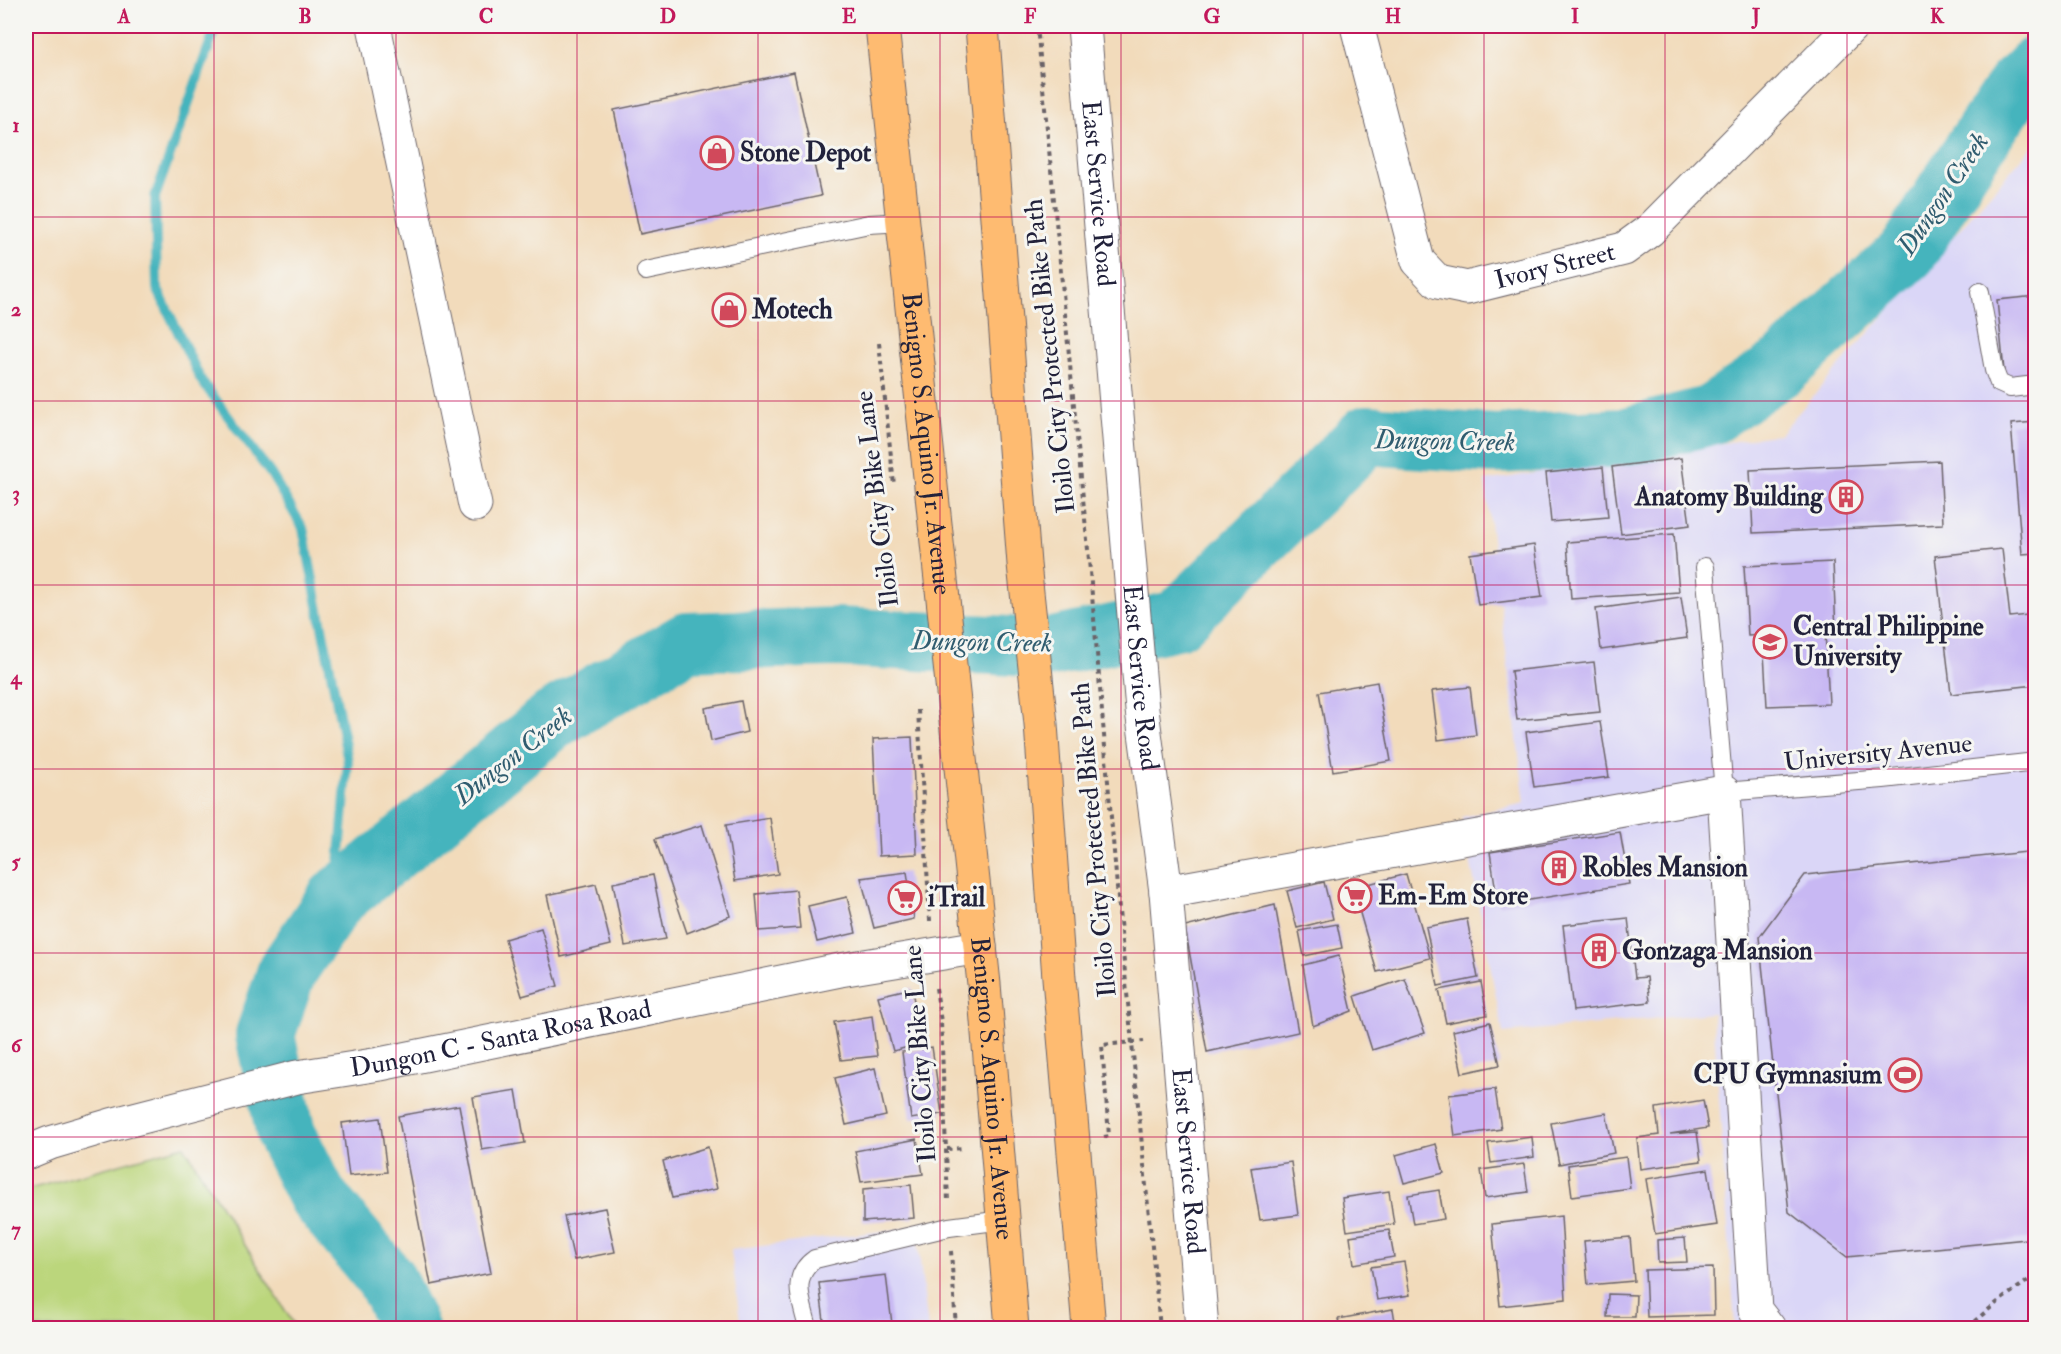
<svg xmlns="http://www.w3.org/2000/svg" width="2061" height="1354" viewBox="0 0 2061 1354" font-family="'IM FELL Double Pica',serif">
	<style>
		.built { fill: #dad6f7 }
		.green { fill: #bbd67b; stroke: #6e7c5b; stroke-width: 1.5 }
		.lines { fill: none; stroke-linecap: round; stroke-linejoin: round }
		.stream { stroke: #44b4bd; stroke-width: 10 }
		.river { stroke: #44b4bd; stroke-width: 60 }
		.building { fill: #c8b8f3 }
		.service-casing { stroke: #6b6368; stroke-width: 20 }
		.minor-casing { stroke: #6b6368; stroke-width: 35 }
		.tertiary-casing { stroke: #6b6368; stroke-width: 35 }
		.trunk-casing { stroke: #6b6368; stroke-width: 35 }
		.path { stroke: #6b6368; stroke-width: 4; stroke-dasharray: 4.5 4.5; stroke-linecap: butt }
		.service { stroke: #fff; stroke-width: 18 }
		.minor { stroke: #fff; stroke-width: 33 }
		.tertiary { stroke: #fff; stroke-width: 33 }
		.trunk { stroke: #febb71; stroke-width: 33 }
		.grid { fill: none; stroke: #c2185b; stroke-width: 1.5; stroke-opacity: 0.55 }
		.labels { text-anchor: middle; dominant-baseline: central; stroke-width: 6; stroke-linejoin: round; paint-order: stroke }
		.poi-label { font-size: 26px; font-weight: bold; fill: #22223b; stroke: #f6f6f2; text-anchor: start }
		.street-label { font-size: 26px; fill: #22223b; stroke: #f6f6f2 }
		.water-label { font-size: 27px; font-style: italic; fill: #305c6f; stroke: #f6f6f2 }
		.neatline { fill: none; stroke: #c2185b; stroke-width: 2 }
		.grid-label { font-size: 20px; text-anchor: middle; font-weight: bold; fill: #c2185b }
	</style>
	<rect width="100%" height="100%" fill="#f6f6f2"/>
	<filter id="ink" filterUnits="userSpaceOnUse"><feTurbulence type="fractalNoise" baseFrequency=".0167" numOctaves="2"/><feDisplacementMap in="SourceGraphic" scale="12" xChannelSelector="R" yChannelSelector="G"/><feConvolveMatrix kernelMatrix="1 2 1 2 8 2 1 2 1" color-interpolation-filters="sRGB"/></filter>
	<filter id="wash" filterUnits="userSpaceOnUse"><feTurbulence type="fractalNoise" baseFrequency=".008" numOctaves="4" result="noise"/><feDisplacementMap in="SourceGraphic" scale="24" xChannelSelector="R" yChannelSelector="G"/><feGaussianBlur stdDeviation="1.35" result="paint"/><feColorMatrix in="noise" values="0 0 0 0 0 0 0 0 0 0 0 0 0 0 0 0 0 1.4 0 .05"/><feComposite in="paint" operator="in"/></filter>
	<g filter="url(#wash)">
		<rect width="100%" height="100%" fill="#f2dbbb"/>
		<path class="built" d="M2035,143V1328H1735L1713,1013L1503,1033L1462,817L1525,803L1485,481L1780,434Z
			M916,1227L928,1328H741L731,1250Z"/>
		<path class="green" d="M184,1146L296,1328H26V1190Z"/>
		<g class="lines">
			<path class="stream" d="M216,26L155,197L157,288L201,380L271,474L303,528L348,761L336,899"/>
			<path class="river" d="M409,1328L386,1279L317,1196L286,1134L265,1035L287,971L336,899L554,719L687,642L837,637L1048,648L1177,620L1367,435L1495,444L1623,438L1711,415L1783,366L1908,252L1960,169L2015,87L2036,66"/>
		</g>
		<g id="blocks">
			<path class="building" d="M794,72L821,196L640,234L614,110Z
				M2036,296V379L2005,381L1997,300Z
				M2036,422V553L2022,554L2011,424Z
				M1681,458L1690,525L1621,534L1612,467Z
				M1940,461L1943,524L1753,533L1750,470Z
				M1603,467L1608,517L1551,522L1546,473Z
				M1674,534L1679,592L1571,599L1567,542Z
				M1534,545L1542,597L1478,605L1470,554Z
				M2002,549L2010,617L2036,614V685L1951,694L1935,556Z
				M1833,562L1836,631H1825L1829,704L1767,706L1763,635L1748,636L1744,566Z
				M1681,597L1687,638L1601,650L1596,609Z
				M1594,662L1600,712L1517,720L1511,671Z
				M1377,682L1391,761L1333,771L1319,692Z
				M1470,687L1476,735L1438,740L1432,691Z
				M741,701L747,732L711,741L705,708Z
				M1600,722L1609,777L1534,787L1526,732Z
				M912,737L917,854L879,856L873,739Z
				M770,818L778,874L735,881L726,825Z
				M702,825L730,916L687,933L655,839Z
				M1620,832L1629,884L1498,905L1490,852Z
				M2036,851V1238L1847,1257L1789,1212L1759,937L1805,875Z
				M907,872L914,919L874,928L861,878Z
				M1406,874L1430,958L1377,972L1355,896L1361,891L1353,888Z
				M653,875L666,939L625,946L613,883Z
				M1324,882L1333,919L1297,928L1287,891Z
				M596,884L611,945L561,957L547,895Z
				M796,890L800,928L759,931L756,894Z
				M847,897L856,933L817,942L808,906Z
				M1275,905L1298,1032L1207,1052L1185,927Z
				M1628,918L1635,978L1647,977L1650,1002L1573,1011L1563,925Z
				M1467,919L1478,978L1438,986L1426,927Z
				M1337,924L1342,948L1304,956L1299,931Z
				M541,928L558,986L522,996L505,939Z
				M1339,956L1352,1011L1313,1026L1303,965Z
				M1405,979L1425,1033L1372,1050L1355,996Z
				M1481,982L1487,1015L1446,1023L1439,990Z
				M912,988L920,1044L893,1051L878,996Z
				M872,1016L877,1056L841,1060L834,1022Z
				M1490,1022L1500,1065L1462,1073L1453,1031Z
				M932,1047L942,1114L911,1119L902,1052Z
				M875,1068L886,1116L846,1125L835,1078Z
				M1495,1089L1501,1129L1455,1136L1449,1095Z
				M516,1090L525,1143L482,1150L473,1097Z
				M1703,1100L1708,1128L1670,1134L1697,1132L1701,1161L1640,1169L1637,1138L1659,1135L1656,1108Z
				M459,1105L491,1273L431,1285L398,1116Z
				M1606,1113L1614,1153L1559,1164L1551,1123Z
				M380,1118L387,1172L349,1176L342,1123Z
				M1532,1137L1534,1157L1491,1163L1488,1143Z
				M917,1139L923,1174L861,1182L855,1151Z
				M1436,1144L1444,1173L1404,1183L1396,1155Z
				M708,1147L717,1189L672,1198L663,1161Z
				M1626,1157L1630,1188L1572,1196L1568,1165Z
				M1291,1162L1298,1215L1260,1220L1251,1168Z
				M1524,1164L1528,1192L1485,1198L1481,1170Z
				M1708,1169L1717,1225L1655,1234L1646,1179Z
				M911,1185L914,1218L863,1222V1189Z
				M1439,1190L1444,1219L1413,1224L1408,1195Z
				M1389,1191L1394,1224L1347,1231L1342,1198Z
				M605,1208L615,1252L574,1260L564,1216Z
				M1561,1216L1566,1299L1500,1306L1492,1224Z
				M1389,1230L1394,1257L1354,1264L1350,1236Z
				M1630,1237L1634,1281L1588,1285L1584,1241Z
				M1685,1238L1687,1262L1658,1263L1657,1240Z
				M1404,1262L1410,1295L1377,1300L1371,1267Z
				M1713,1268L1714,1315L1647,1317L1645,1270Z
				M886,1275L892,1324L851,1328H825L819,1283Z
				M1608,1294L1636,1295L1635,1317H1607Z
				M1393,1309L1396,1328H1340L1338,1319Z"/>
		</g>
	</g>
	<g filter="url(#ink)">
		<use href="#blocks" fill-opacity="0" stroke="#6b6368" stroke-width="1.5"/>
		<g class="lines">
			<g class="service-casing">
				<path id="service" d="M646,271L869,224L903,222
					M1980,292L1994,370L1999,383L2010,388L2036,385
					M1705,567L1724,792L1883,779L2036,762
					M808,1328C802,1302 789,1277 815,1259L949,1227L1003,1220"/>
			</g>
			<g class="minor-casing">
				<g id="minor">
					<path d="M374,26L475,505"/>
					<path id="s1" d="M1357,26L1418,261L1438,282L1467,288L1624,249L1650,230L1852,26"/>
					<path d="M1166,892L1724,792L1755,1310L1769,1328"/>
				</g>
			</g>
			<g class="tertiary-casing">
				<g id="tertiary">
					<path id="s2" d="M1084,26L1142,710L1166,892L1202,1328"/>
					<path id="s3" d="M26,1153L50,1143L111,1125L297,1077L380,1064L840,970L980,947"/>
				</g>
			</g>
			<g class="trunk-casing">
				<g id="trunk">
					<path id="s4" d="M882,26L984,984L1012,1328"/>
					<path d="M982,26L1024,564L1041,724L1059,978L1089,1328"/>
				</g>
			</g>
			<path class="path" d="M1037,26L1089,560L1120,922L1160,1328
				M879,343L894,485
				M918,710L930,921
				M936,988L941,1022L948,1202
				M1104,1137L1109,1136L1102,1045L1144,1041
				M947,1149L963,1148
				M951,1251L956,1328
				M1968,1328L1971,1324L1999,1301L2036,1275"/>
			<use href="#service" class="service"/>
			<use href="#minor" class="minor"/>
			<use href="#tertiary" class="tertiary"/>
			<use href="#trunk" class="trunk"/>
		</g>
	</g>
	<path class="grid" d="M214,26V1328M396,26V1328M577,26V1328M758,26V1328M940,26V1328M1121,26V1328M1303,26V1328M1484,26V1328M1665,26V1328M1847,26V1328M26,217H2036M26,401H2036M26,585H2036M26,769H2036M26,953H2036M26,1137H2036"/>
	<defs>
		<g id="shop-ring" transform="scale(1.725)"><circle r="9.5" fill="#f6f6f2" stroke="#d1495b" stroke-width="1.5"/><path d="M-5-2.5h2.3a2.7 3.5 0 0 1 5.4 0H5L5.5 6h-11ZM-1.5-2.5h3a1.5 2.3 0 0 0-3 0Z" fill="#d1495b"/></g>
		<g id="building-ring" transform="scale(1.725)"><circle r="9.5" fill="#f6f6f2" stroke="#d1495b" stroke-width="1.5"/><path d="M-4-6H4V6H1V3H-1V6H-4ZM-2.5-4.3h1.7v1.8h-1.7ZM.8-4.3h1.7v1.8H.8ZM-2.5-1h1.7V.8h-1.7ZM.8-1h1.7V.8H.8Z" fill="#d1495b"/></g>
		<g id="university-ring" transform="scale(1.725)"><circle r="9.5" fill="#f6f6f2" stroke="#d1495b" stroke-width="1.5"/><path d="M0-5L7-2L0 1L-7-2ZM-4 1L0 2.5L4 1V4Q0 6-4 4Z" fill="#d1495b"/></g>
		<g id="supermarket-ring" transform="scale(1.725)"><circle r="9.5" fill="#f6f6f2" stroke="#d1495b" stroke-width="1.5"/><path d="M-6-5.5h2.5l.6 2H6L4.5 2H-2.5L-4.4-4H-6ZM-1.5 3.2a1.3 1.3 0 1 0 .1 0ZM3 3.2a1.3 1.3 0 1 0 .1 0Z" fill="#d1495b"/></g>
		<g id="stadium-ring" transform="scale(1.725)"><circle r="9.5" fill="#f6f6f2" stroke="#d1495b" stroke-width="1.5"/><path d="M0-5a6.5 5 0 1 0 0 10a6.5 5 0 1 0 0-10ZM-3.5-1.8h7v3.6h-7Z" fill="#d1495b"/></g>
	</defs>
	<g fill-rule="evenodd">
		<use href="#shop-ring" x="717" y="153"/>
		<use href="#shop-ring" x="729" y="310"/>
		<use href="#building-ring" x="1846" y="497"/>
		<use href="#university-ring" x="1770" y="642"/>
		<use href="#building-ring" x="1559" y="868"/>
		<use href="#supermarket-ring" x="1355" y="896"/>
		<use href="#supermarket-ring" x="905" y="898"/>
		<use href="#building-ring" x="1599" y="951"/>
		<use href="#stadium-ring" x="1905" y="1075"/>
	</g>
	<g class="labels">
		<g class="poi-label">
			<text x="740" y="153">Stone Depot</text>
			<text x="752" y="310">Motech</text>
			<text x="1823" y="497" text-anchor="end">Anatomy Building</text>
			<text x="1793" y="627">Central Philippine<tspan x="1793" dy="30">University</tspan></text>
			<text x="1582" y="868">Robles Mansion</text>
			<text x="1378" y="896">Em-Em Store</text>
			<text x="928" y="898">iTrail</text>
			<text x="1622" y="951">Gonzaga Mansion</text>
			<text x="1882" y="1075" text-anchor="end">CPU Gymnasium</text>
		</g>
		<g class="street-label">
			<text stroke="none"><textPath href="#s2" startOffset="168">East Service Road</textPath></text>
			<text stroke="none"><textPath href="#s1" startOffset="392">Ivory Street</textPath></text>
			<text transform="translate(1050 356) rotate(-96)">Iloilo City Protected Bike Path</text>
			<text stroke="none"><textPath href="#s4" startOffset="420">Benigno S. Aquino Jr. Avenue</textPath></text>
			<text transform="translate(877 499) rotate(-97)">Iloilo City Bike Lane</text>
			<text stroke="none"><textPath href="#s2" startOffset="654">East Service Road</textPath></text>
			<text transform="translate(1878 753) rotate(-6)">University Avenue</text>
			<text transform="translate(1094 840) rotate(-95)">Iloilo City Protected Bike Path</text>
			<text stroke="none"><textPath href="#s3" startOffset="489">Dungon C - Santa Rosa Road</textPath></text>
			<text transform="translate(920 1054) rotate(-94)">Iloilo City Bike Lane</text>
			<text stroke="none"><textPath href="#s4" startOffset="1068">Benigno S. Aquino Jr. Avenue</textPath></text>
			<text stroke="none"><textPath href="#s2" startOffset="1140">East Service Road</textPath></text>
		</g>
		<g class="water-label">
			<text transform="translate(1943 194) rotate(-56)">Dungon Creek</text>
			<text transform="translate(1445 441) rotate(1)">Dungon Creek</text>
			<text transform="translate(982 642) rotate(1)">Dungon Creek</text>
			<text transform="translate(513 756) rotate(-38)">Dungon Creek</text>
		</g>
	</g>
	<rect width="2061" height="1354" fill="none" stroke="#f6f6f2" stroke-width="66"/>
	<rect x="33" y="33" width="1995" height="1288" class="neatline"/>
	<g class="grid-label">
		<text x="124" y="23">A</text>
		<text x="305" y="23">B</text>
		<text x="486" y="23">C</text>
		<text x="668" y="23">D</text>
		<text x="849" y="23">E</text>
		<text x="1030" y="23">F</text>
		<text x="1212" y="23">G</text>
		<text x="1393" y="23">H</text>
		<text x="1575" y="23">I</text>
		<text x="1756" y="23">J</text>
		<text x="1937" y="23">K</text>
		<text x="16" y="132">1</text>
		<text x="16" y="316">2</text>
		<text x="16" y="500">3</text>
		<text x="16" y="684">4</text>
		<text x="16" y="868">5</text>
		<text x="16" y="1052">6</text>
		<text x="16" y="1236">7</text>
	</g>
</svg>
